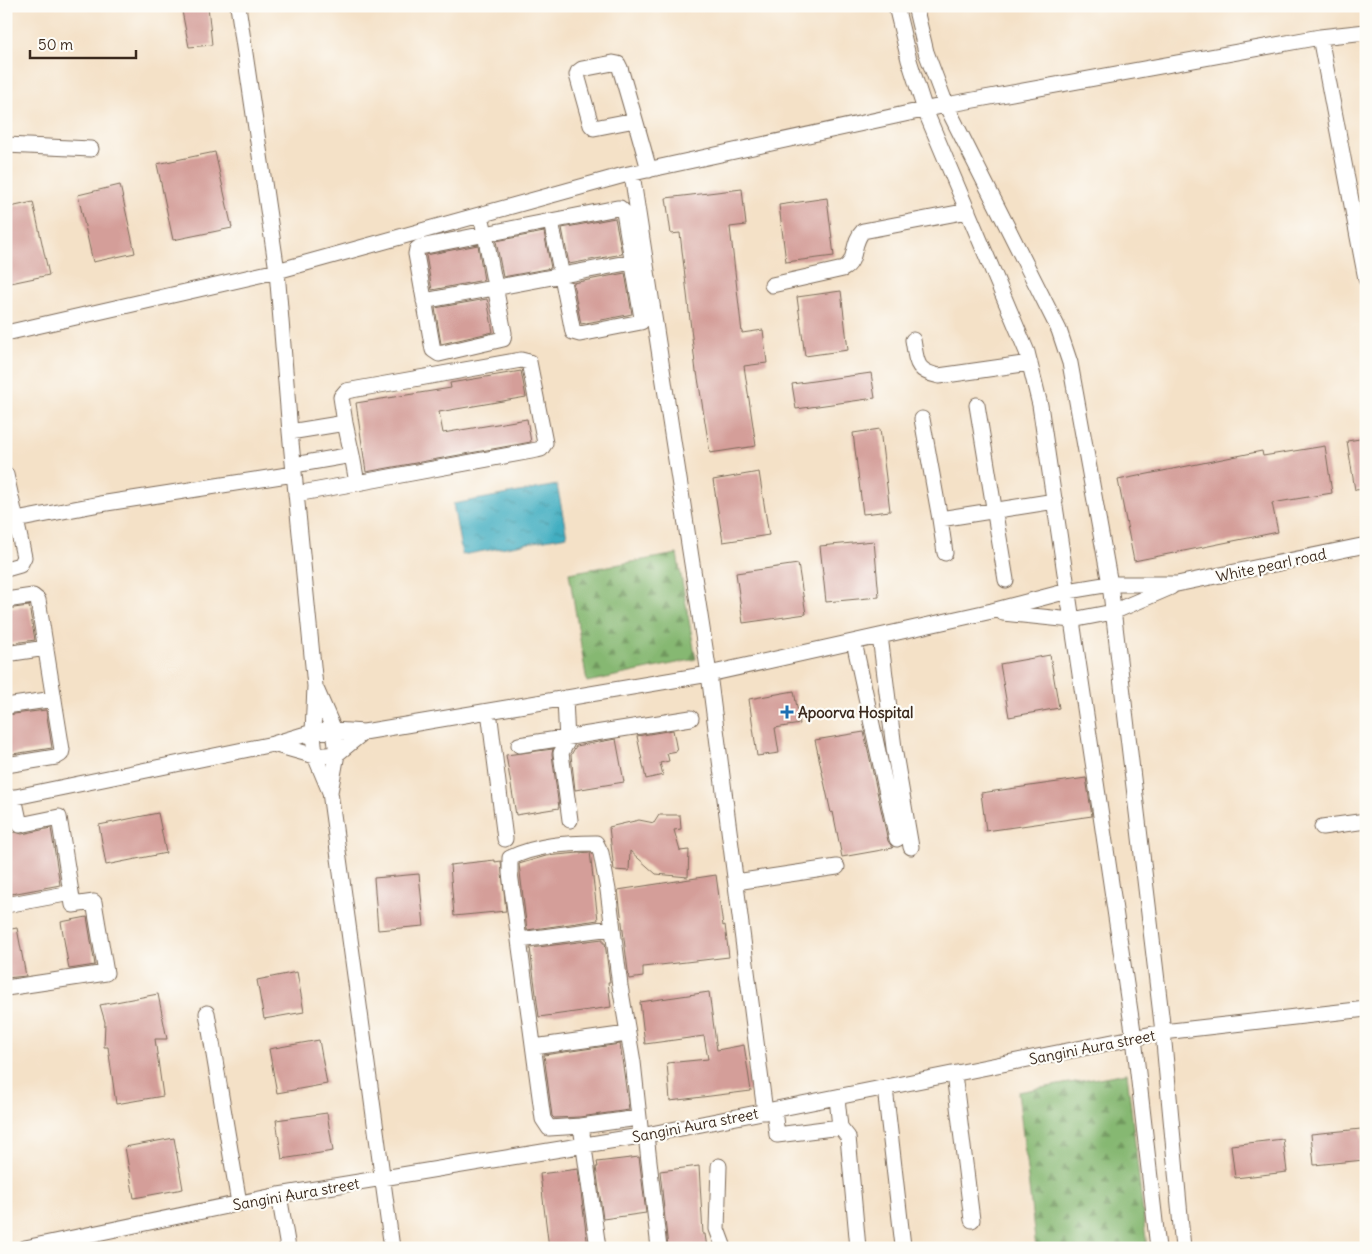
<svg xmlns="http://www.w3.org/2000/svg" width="1372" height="1254" viewBox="0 0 1372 1254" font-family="Delius,sans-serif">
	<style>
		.forest { fill: url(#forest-firs); stroke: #607148 }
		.water { fill: url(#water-ripples); stroke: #3e6c70 }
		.building { fill: #d49e99 }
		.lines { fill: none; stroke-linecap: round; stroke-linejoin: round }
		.minor-casing { stroke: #7c6a59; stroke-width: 17 }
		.minor { stroke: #fff; stroke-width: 15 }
		.poi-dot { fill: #1f6fb2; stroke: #fdfcf7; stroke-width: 2 }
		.labels { text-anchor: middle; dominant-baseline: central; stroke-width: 4.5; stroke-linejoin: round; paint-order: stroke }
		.street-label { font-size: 15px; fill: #3b2a1e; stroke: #fdfcf7 }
		.poi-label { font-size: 15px; font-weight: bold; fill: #3b2a1e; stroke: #fdfcf7; text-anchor: start }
	</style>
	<defs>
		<pattern id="forest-firs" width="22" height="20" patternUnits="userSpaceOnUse" patternTransform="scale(1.25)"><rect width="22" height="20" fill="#86b872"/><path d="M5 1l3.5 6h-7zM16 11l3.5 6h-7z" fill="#6f965d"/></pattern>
		<pattern id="water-ripples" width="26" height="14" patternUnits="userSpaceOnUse" patternTransform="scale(1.25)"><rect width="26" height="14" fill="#42aec1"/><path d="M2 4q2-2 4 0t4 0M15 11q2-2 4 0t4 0" fill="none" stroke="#388e9c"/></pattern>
	</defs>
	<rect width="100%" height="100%" fill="#fdfcf7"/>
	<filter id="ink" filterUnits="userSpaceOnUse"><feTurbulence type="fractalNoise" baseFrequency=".02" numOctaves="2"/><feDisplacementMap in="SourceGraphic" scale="10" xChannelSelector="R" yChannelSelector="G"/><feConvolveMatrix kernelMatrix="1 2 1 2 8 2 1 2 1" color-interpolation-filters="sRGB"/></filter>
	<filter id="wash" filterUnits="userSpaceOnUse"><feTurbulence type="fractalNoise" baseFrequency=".0096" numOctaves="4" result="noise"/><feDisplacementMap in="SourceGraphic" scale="20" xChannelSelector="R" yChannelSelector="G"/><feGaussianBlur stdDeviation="1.12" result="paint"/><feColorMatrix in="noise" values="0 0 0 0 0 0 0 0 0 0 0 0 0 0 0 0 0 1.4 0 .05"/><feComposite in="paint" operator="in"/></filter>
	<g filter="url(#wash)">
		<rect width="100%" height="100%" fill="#f4e1c7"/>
		<path class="forest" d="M677,554L696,659L587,682L569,573Z
			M1127,1073L1147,1248H1036L1018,1092Z"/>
		<path class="water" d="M557,485L567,536L462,555L453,504Z"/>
		<g id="blocks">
			<path class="building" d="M181,6H208L212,45L189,47Z
				M215,152L232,228L173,240L157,164Z
				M120,185L135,253L93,262L78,195Z
				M742,189L746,225L730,227L742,333L763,330L767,363L744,366L756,446L710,453L697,372H696L680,233L671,234L666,198Z
				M827,198L834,256L786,262L779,205Z
				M33,202L49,275L6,284V208Z
				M615,218L622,254L569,264L562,228Z
				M544,232L551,268L503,277L496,241Z
				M478,245L484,280L432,290L426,255Z
				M625,273L632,314L581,324L573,283Z
				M841,291L848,350L805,356L797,297Z
				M487,299L493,332L441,344L435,308Z
				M521,371L526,397L439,412L443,433L527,419L531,442L366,472L356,403L451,388L450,383Z
				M871,373L875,398L796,409L792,384Z
				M880,429L890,511L863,514L853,433Z
				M1366,438V489L1355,490L1347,441Z
				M1325,446L1332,493L1272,503L1278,532L1134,561L1118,480L1262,451L1263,456Z
				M759,472L769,535L723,542L713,480Z
				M874,541L879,597L826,602L820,546Z
				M798,564L806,614L743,623L736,573Z
				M29,606L35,640L6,644V609Z
				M1050,655L1059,708L1009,717L1000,664Z
				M794,691L800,724L775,728L779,753L757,756L749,699Z
				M46,710L52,748L6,755V715Z
				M673,730L677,751L667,753L669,761L660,763L663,775L646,779L637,736Z
				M864,732L888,841L893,848L842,857L833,812L831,813L815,740Z
				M616,739L624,782L575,790L571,755L576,746Z
				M553,749L552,754L559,808L516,815L506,755Z
				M1086,778L1092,816L986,831L981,793Z
				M158,813L166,853L106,865L99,825Z
				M659,815H680L681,829L674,830L680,851L689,850L688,877L656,874L630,851L629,871L614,870L609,827L639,820L654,823Z
				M51,828L60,885L6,895V834L15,832L22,834Z
				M590,852L598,920L527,930L519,864L546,856Z
				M495,860V862L501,861L506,911L454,916L450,865Z
				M419,874L424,926L378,930L374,878Z
				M716,875L723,926L725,925L729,957L643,967V977L629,979L618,890Z
				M87,917L95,965L69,969L61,922Z
				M17,928L26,976L6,978V930Z
				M603,939V943H605L610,982H608L611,1007L539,1017L530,948Z
				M297,972L304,1012L264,1019L257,980Z
				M709,992L717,1050L744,1045L751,1091L670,1101L667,1063L708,1059L704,1036L645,1044L640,1002Z
				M158,994L167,1039H155L163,1096L116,1104L108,1047H104L105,1022L100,1005Z
				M319,1040L327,1084L277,1093L269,1049Z
				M620,1044L629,1110L580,1117L554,1118L552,1116L544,1055Z
				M327,1113L333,1151L282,1159L276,1120Z
				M1361,1129L1364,1160L1314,1165L1311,1134Z
				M174,1138L183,1189L134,1198L125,1147Z
				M1283,1139L1287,1172L1235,1178L1231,1145Z
				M639,1157L646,1213L603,1219L596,1167H598L597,1162Z
				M699,1166L703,1234H705L707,1248H668L660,1171Z
				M578,1169L588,1248H549L540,1174Z"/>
		</g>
	</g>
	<g filter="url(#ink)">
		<use href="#blocks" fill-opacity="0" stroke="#7c6a59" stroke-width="1"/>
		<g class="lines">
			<g class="minor-casing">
				<path id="minor" d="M238,6L277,271L290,432L315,686L313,732L315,756L330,792L392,1248
					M896,6L909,60L925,110L1027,352L1040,405L1134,1038L1158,1248
					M915,6L926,52L946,105L1059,330L1070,363L1110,584L1163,1032L1183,1248
					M1320,37L1366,279
					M635,120L594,128L591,125L577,75L578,72L582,69L613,63L618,64L620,68C630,102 640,136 649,170
					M6,145L91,149
					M632,174L709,674L765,1112
					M481,215L485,234L504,333L503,339L439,354L433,350L416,254L417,249L420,247C485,234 551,221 617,208H620L624,212L642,318L641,322L580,334L573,332L551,221
					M772,285L843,269C858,261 851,243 863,231L968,211
					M424,301L632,262
					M6,333L277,271L624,175L946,105L1320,37L1366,32
					M913,340C917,362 915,371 939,376L1030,363
					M977,405L1006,580
					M922,419L940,519L1055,501
					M345,423L352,455
					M290,432L345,423L341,397L346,391L521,360L529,362L545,443L541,449L537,450L357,483L352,455L294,465
					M6,475L16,520L100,504L294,474
					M296,494L357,483
					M940,519L945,553
					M6,569L20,565L24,557L16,520
					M6,600L33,596L38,600L62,750L61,754L56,757L6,765
					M1003,613L1072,620L1113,612L1171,587
					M880,636L894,748L911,847
					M854,642L897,839
					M6,654L46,648
					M317,691L334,730L337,754L330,792
					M565,698L567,742L561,753L570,820
					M6,706L54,699
					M489,711L505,839
					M273,744L315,756L337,754L364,732
					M519,745L691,718
					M6,799L273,744L313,732L334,730L364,732L709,674L992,611L1068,591L1110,584H1177L1366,545
					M1322,827L1366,821
					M736,882L837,867
					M6,905L71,893
					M520,940L611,928
					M6,988L106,973L94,902L73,905L59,817L20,825L14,797
					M207,1013L239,1203
					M534,1047L627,1034
					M954,1074L972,1220
					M885,1088L903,1246
					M774,1110L777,1135L840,1127L837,1098
					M581,1126L638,1118
					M840,1127L848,1137L858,1248
					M646,1135L659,1248
					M719,1166L717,1229L724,1248
					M279,1195L288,1248
					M25,1248L279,1195L646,1135L1163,1032L1366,1009
					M598,1248L581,1126L549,1128L543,1119L510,873V858C536,845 567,843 596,843L601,853L608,890L620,986L633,1062L641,1136"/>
			</g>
			<use href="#minor" class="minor"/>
		</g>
	</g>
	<path class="poi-dot" d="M784.5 704.5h5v5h5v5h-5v5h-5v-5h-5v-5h5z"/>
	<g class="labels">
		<g class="street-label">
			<text transform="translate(1271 565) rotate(-12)">White pearl road</text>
			<text transform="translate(1092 1047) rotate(-11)">Sangini Aura street</text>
			<text transform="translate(695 1125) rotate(-11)">Sangini Aura street</text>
			<text transform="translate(296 1194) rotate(-10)">Sangini Aura street</text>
		</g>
		<g class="poi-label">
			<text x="798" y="712">Apoorva Hospital</text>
		</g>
	</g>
	<rect width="1372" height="1254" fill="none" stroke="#fdfcf7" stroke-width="25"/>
	<path d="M30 50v8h106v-8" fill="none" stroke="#3b2a1e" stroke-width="2.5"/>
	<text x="38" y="50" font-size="15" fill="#3b2a1e" stroke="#fdfcf7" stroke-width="4" paint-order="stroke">50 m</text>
</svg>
